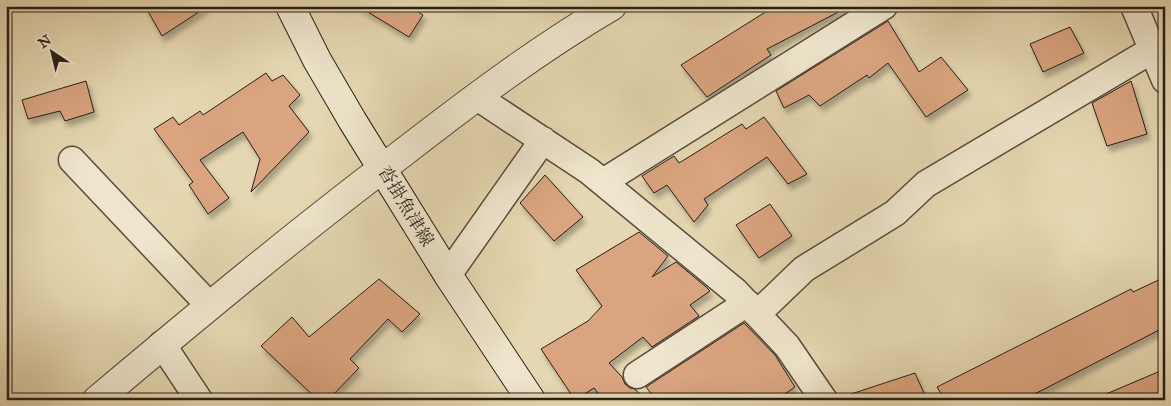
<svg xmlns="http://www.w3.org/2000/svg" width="1171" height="406" viewBox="0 0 1171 406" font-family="'IM FELL Great Primer','Noto Serif JP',serif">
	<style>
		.building { fill: #d9a47f; stroke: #291e18; filter: url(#shadow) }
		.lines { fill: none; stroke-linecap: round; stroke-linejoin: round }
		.minor-casing { stroke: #584c3e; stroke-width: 29 }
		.tertiary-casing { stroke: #584c3e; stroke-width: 30 }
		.secondary-casing { stroke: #291e18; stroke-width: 30 }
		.minor { stroke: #eee5cc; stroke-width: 26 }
		.tertiary { stroke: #eee5cc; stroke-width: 28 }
		.secondary { stroke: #eee5cc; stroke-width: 28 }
		.labels { text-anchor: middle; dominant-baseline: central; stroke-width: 4.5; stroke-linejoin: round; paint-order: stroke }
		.street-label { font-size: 18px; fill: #291e18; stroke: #eee5cc }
	</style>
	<defs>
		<filter id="shadow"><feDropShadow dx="3" dy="5.5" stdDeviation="2.5" flood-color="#0004"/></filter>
	</defs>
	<rect width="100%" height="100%" fill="#e5d7b1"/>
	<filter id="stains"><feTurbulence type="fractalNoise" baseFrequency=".004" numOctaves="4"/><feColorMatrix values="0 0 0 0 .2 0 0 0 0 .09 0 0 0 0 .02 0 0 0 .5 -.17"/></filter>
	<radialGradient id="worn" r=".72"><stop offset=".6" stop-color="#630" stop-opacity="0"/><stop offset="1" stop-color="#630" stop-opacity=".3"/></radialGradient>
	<path class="building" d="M145,6H208L162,36Z
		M358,6H409L423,15L409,37Z
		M775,6H850L767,49L771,55L707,97L681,65Z
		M888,21L919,72L941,57L968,90L926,117L888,63L869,78L867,75L820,106L809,95L784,108L776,91Z
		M1070,27L1084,53L1043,72L1030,44Z
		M266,73L272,81L283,75L300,95L289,106L309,132L251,192L260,159L243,132L200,160L229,198L208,214L189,185L193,182L154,129L173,117L179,125L200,111L203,115Z
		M86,81L94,112L65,121L60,111L28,119L22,100Z
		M1131,81L1147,134L1107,146L1092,103Z
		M764,117L807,174L788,184L767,157L704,199L708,205L694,222L667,185L654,193L642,176L674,156L679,163L742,124L746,129Z
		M545,175L583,217L554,241L520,203Z
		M770,204L792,236L759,258L736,225Z
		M639,232L668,256L652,277L676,262L705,286L710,291L690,305L699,316L652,347L643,337L609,363L622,377L625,384L630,388L635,389L645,400H603L594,388L575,400L541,349L588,321L602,306L576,270Z
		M1165,277V327L1023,400H945L937,387L1131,289L1133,292Z
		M379,279L420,314L402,332L388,319L350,359L359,368L328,400H318L261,346L292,317L309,337Z
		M744,323L775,355L795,387L776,400H656L646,387Z
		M1165,369V400H1092Z
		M915,373L927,400H846L845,396Z"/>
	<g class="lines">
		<g class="minor-casing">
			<path id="minor" d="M1134,6L1165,80
				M477,97L589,171L735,291L787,346L824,400
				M72,160L209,305
				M603,182L884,6
				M448,275L543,140
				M757,314L804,269L895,213L926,184L1152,50
				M162,344L199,400
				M637,375L747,303"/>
		</g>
		<g class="tertiary-casing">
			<path id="tertiary" d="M97,400C198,315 299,231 404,152C471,100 539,49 612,6"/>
		</g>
		<g class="secondary-casing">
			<path id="secondary" d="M290,6L317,60L352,120L448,275L531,400"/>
		</g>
		<use href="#minor" class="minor"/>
		<use href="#tertiary" class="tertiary"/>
		<use href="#secondary" class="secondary"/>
	</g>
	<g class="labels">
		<g class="street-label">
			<text transform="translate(406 206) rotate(59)">沓掛魚津線</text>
		</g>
	</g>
	<rect width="1171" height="406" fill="none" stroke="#e5d7b1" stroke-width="25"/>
	<rect x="8" y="8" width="1156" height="391" fill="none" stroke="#291e18" stroke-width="2.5"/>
	<rect x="12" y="12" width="1146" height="381" fill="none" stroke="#291e18"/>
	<g transform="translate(52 52) rotate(325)" stroke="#eee5cc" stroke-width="4" paint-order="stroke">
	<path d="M0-4L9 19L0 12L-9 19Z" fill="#291e18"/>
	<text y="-8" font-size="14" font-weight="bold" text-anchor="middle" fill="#291e18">N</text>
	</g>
	<rect width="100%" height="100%" filter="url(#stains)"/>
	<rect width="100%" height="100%" fill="url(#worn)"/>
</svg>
